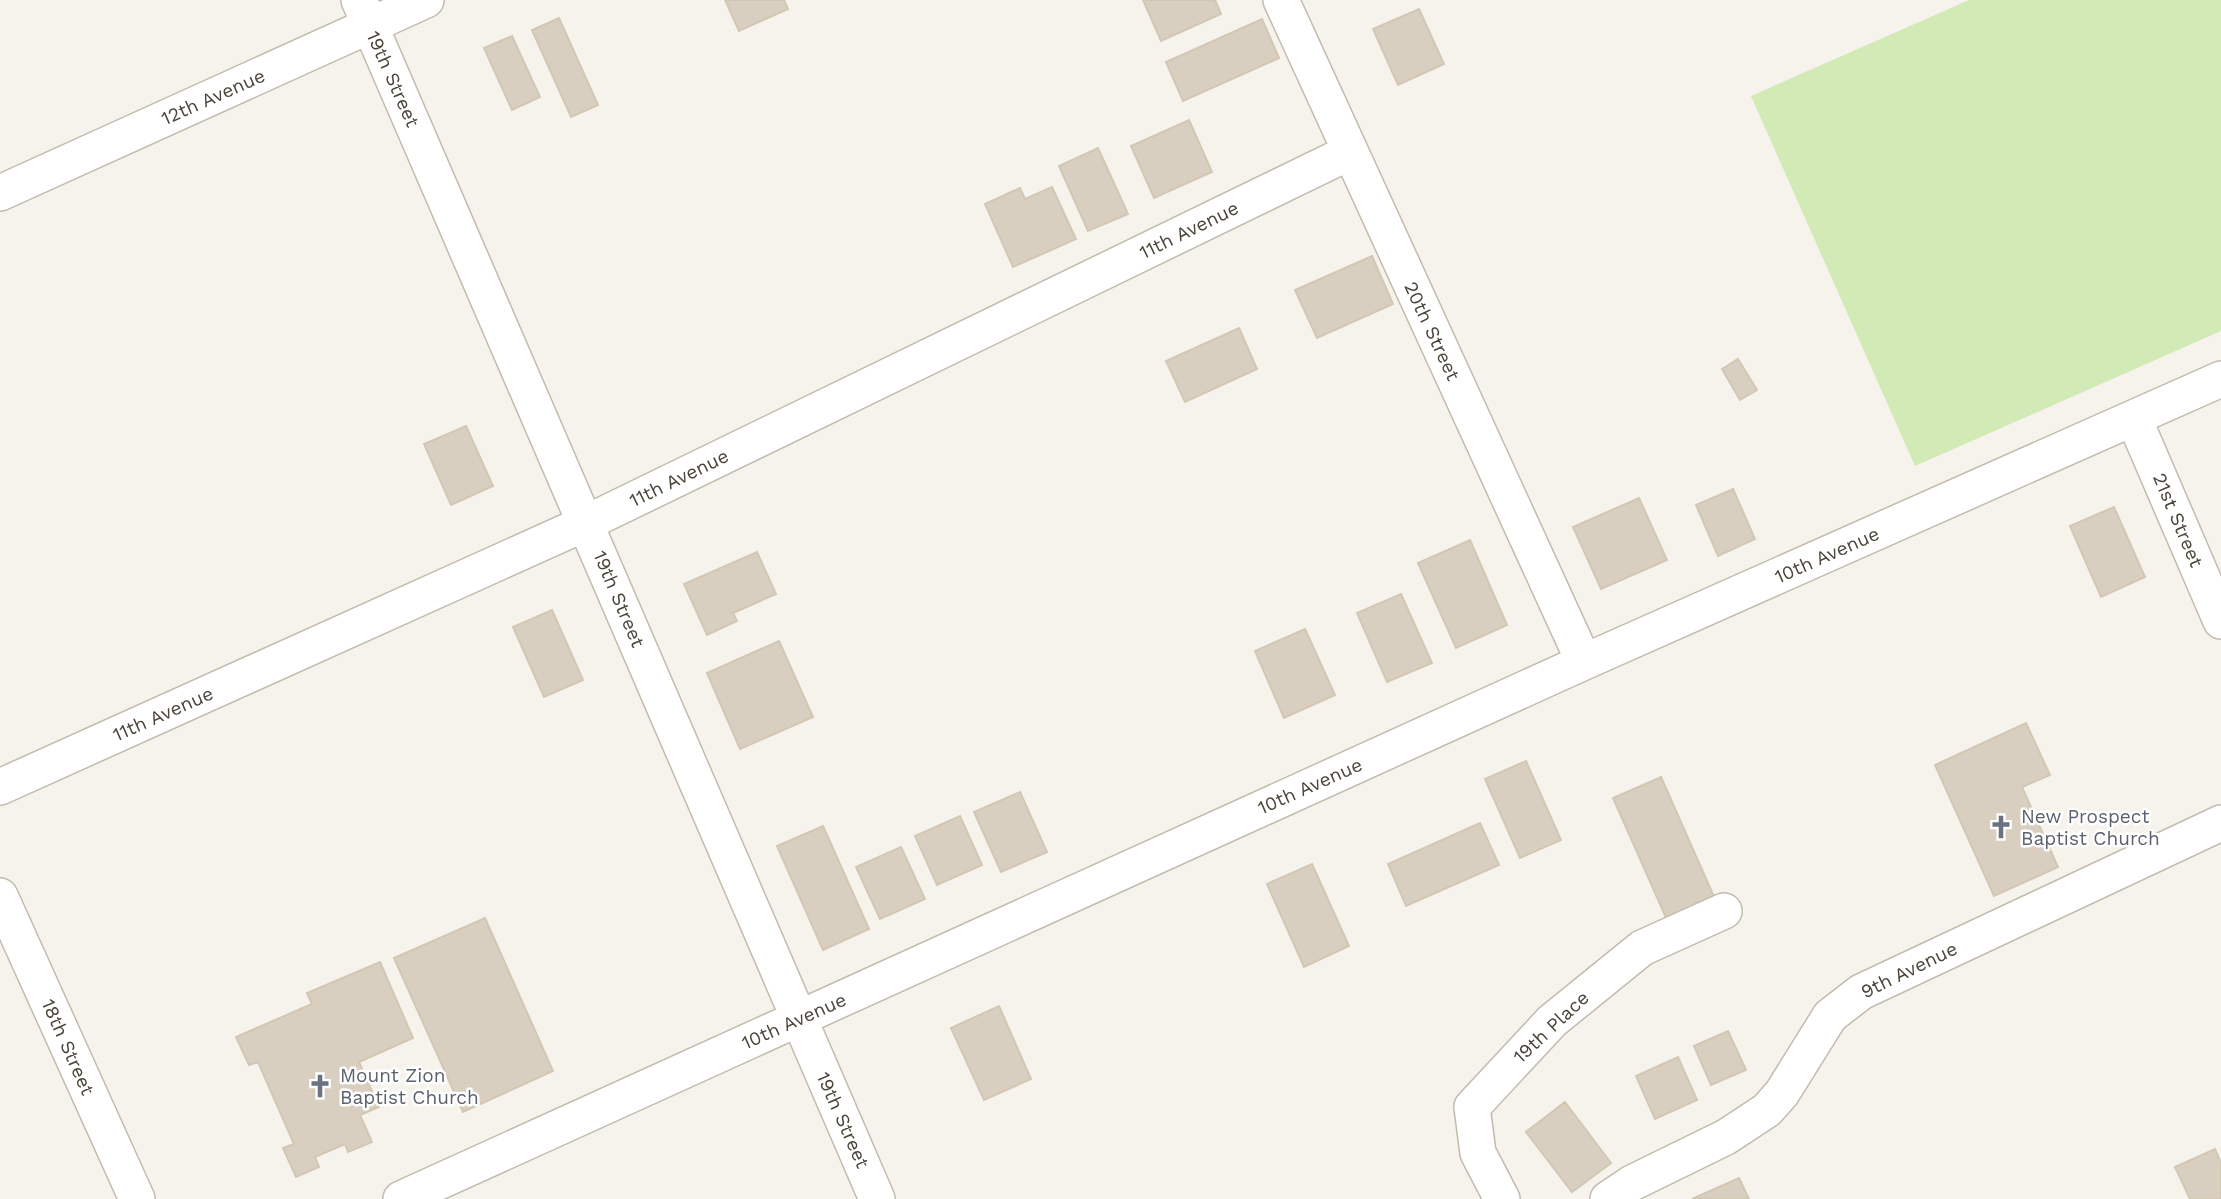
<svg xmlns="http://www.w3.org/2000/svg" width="2221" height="1199" viewBox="0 0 2221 1199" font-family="'Work Sans',sans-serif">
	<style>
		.green { fill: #d2eab5 }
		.building { fill: #d8cfc1; stroke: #d3c7b4; stroke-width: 2 }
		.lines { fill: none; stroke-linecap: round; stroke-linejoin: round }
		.minor-casing { stroke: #c2bbae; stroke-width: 38 }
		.minor { stroke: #fff; stroke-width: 35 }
		.labels { text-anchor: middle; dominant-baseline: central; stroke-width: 5; stroke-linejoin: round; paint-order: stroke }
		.street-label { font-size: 19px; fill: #4b4439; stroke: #fff }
		.worship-label { font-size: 19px; fill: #5b616d; stroke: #fff; text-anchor: start }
	</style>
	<rect width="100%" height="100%" fill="#f6f3ec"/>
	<path class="green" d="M1969,0H2221V331L1915,466L1751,96Z"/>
	<path class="building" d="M725,0H784L788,9L739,31Z
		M1143,0H1215L1221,14L1161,41Z
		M1419,9L1444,64L1398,85L1373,29Z
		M559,18L598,105L571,117L532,30Z
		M1262,19L1279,58L1183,101L1166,62Z
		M512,36L540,97L512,110L484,48Z
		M1189,120L1212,172L1154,198L1131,146Z
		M1098,148L1128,214L1088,231L1059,166Z
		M1052,187L1076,239L1013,267L985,204L1020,188L1025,199Z
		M1372,256L1393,304L1317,338L1295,290Z
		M1239,328L1257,369L1185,402L1166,361Z
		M1738,359L1757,390L1740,400L1722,369Z
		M466,426L493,486L451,505L424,444Z
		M1733,489L1755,539L1718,556L1696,505Z
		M1639,498L1667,560L1601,589L1573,527Z
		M2114,507L2145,577L2101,597L2070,526Z
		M1470,540L1507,625L1456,648L1418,563Z
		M757,552L776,594L733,613L737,621L707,635L684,584Z
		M1401,594L1432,663L1387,682L1357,613Z
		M552,610L583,680L544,697L513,627Z
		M1305,629L1335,695L1284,718L1255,651Z
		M779,641L813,717L740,749L707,673Z
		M2026,723L2050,775L2022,787L2058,867L1994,896L1935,765Z
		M1526,761L1561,840L1520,858L1485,779Z
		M1661,777L1715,899L1667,920L1613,798Z
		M1020,792L1047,852L1001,872L974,812Z
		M960,816L982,865L937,885L915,836Z
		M1480,823L1499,865L1406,906L1388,864Z
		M823,826L869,929L823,950L777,846Z
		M901,847L925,899L880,919L856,867Z
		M1312,864L1349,946L1304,967L1267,884Z
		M485,918L553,1071L463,1112L394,958Z
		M380,962L413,1038L359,1062L379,1107L360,1115L372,1142L348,1152L345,1144L315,1157L319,1167L296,1177L283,1148L294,1144L258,1062L249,1065L236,1037L312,1004L307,993Z
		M999,1006L1031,1079L984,1100L951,1028Z
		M1728,1031L1746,1070L1711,1085L1694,1046Z
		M1678,1057L1697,1100L1655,1119L1636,1076Z
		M1565,1102L1611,1163L1572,1192L1526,1132Z
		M2215,1149L2221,1163V1199H2190L2175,1167Z
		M1739,1178L1749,1199H1692Z"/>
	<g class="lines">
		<g class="minor-casing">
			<path id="minor" d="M359,0L877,1199
				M1281,0L1584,662
				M0,193L426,0
				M2134,419L2221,621
				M0,787L586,523L1350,152
				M0,896L137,1199
				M401,1199L1584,662L2221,379
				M1502,1199L1478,1153L1472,1107L1552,1021L1642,948L1724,911
				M1608,1199L1632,1183L1726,1137L1767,1110L1782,1093L1830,1016L1861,992L2221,823"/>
		</g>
		<use href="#minor" class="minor"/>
	</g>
	<defs>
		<g id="church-bare" transform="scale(1.89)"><path d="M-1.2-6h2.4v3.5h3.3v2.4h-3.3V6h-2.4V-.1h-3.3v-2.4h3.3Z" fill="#6b7280" stroke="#fff" stroke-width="2.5" paint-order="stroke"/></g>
	</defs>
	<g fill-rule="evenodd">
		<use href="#church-bare" x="2001" y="827"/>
		<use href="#church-bare" x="320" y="1086"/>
	</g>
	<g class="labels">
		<g class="street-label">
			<text transform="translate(393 79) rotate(66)">19th Street</text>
			<text transform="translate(213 97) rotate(-24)">12th Avenue</text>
			<text transform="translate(1189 230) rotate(-26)">11th Avenue</text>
			<text transform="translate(1432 331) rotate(65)">20th Street</text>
			<text transform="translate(679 478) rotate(-26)">11th Avenue</text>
			<text transform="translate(2178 520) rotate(67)">21st Street</text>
			<text transform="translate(1827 555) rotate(-24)">10th Avenue</text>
			<text transform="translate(619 599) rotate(67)">19th Street</text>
			<text transform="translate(163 714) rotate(-24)">11th Avenue</text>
			<text transform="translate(1310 786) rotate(-24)">10th Avenue</text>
			<text transform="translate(1909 970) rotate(-26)">9th Avenue</text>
			<text transform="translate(794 1021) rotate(-24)">10th Avenue</text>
			<text transform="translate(1551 1027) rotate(-43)">19th Place</text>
			<text transform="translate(68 1047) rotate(66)">18th Street</text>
			<text transform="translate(843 1120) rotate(66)">19th Street</text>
		</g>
		<g class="worship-label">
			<text x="2021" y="816">New Prospect<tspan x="2021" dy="22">Baptist Church</tspan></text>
			<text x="340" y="1075">Mount Zion<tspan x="340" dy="22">Baptist Church</tspan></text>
		</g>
	</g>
</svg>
